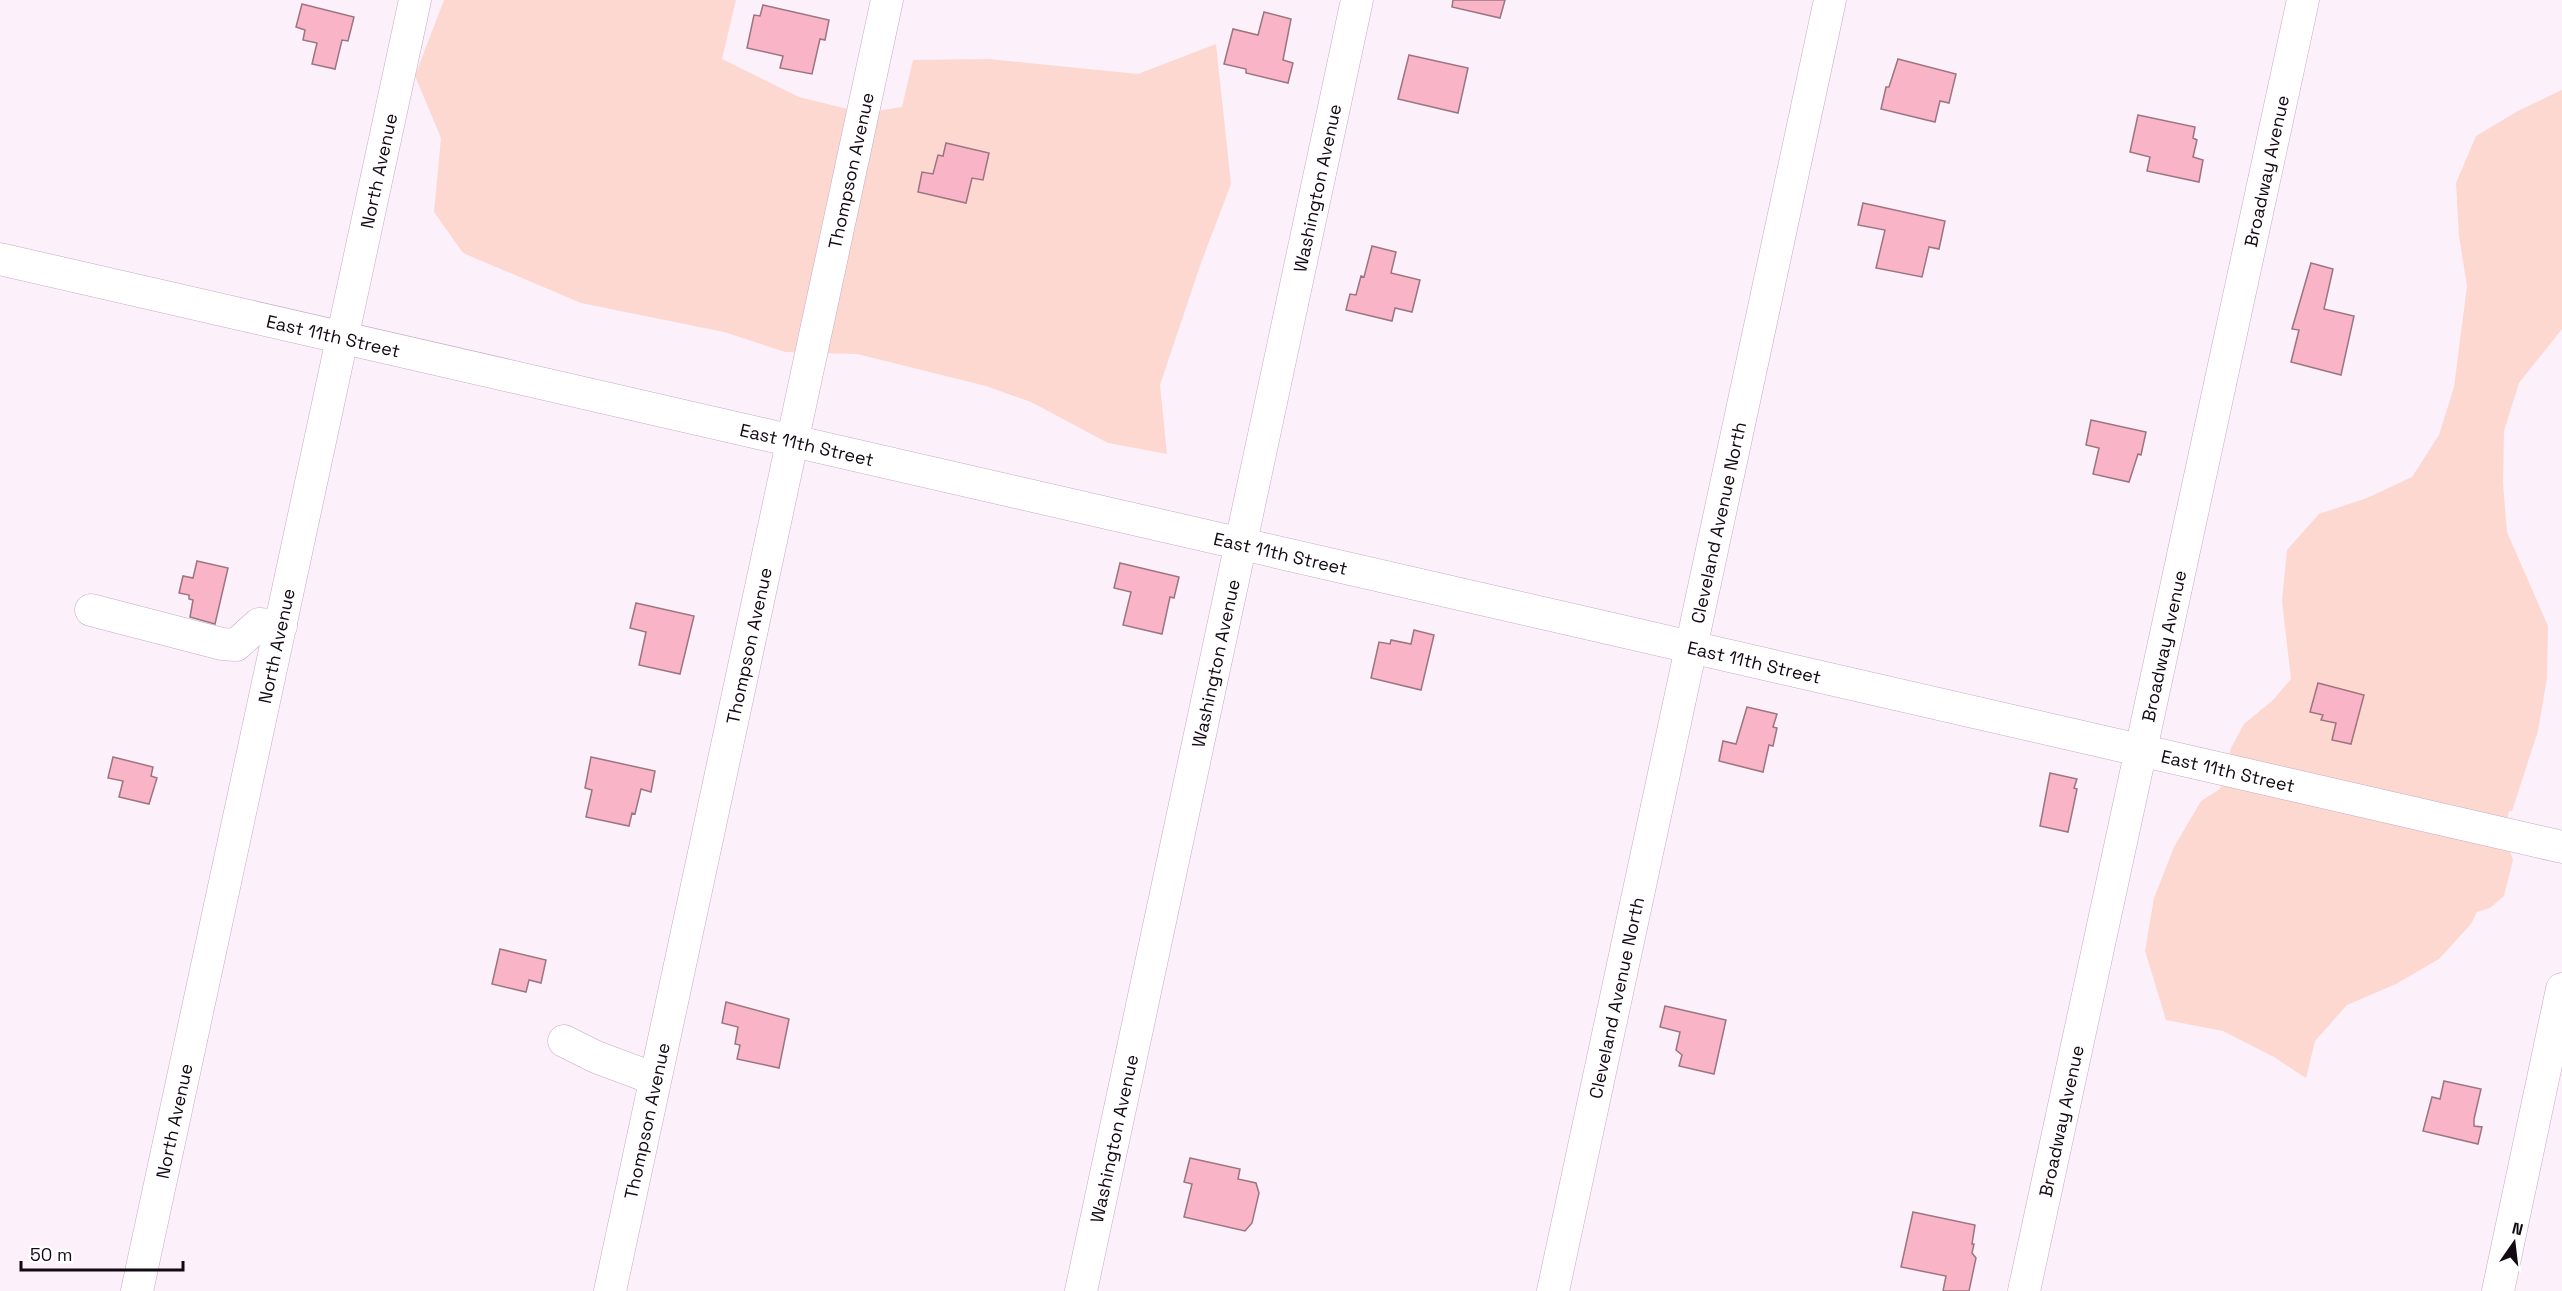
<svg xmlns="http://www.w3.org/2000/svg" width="2562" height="1291" viewBox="0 0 2562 1291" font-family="'Space Grotesk',sans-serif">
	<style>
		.green { fill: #fdd8d0 }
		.building { fill: #f9b4c7; stroke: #9b757f; stroke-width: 1.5 }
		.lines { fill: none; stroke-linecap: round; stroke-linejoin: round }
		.minor-casing { stroke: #c6a9c3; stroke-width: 33 }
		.minor { stroke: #fff; stroke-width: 32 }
		.labels { text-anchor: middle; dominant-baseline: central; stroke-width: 5; stroke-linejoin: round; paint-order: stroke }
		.street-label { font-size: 18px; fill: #120912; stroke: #fff }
	</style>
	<rect width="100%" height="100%" fill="#fcf0fb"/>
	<path class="green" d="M444,0H736L722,59L799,97L864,113L902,107L913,60L989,59L1138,74L1216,44L1231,184L1201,263L1160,385L1167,454L1108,443L1031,402L986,386L857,354L785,352L724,332L581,303L463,253L434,212L441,138L415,76Z
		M2562,90V329L2519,383L2504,431L2503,483L2507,532L2548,626L2547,678L2538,731L2512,811H2509L2504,834L2513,860L2504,896L2490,908L2477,912L2471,924L2439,959L2396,984L2347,1005L2315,1041L2306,1078L2274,1057L2223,1031L2166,1020L2145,951L2154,898L2174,847L2201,801L2220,789L2231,748L2244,724L2273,700L2291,679L2282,601L2287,550L2319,514L2367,498L2412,477L2439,435L2454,387L2467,286L2459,236L2456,183L2476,136L2518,111Z"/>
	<path class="building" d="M1453,0H1505L1500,18L1452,7Z
		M302,4L354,17L348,41L342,40L335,69L312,64L317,43L303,40L305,30L296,27Z
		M763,5L829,20L825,40L820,39L812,74L780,68L783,56L747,48L754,15L760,16Z
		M1264,12L1291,19L1283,60L1293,63L1288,83L1246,73V69L1224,64L1233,29L1258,35Z
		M1409,55L1468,68L1458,113L1398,99Z
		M1898,59L1956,74L1949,103L1940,101L1935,122L1881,109L1886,87H1889Z
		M2138,115L2195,127L2193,138L2197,140L2193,157L2203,160L2199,182L2147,171L2150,157L2130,152Z
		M946,143L989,153L983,180L972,178L966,203L918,192L922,172L933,174L938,155L943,156Z
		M1863,203L1945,221L1939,249L1929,247L1922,277L1876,268L1885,230L1858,225Z
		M1372,246L1396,252L1391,273L1420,280L1412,312L1395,308L1392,321L1346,310L1350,294L1356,295L1361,276L1364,277Z
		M2311,263L2333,269L2324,309L2354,316L2341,375L2291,362L2299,330L2292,329Z
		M2091,420L2146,432L2141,455L2138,454L2129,482L2093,474L2099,448L2086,445Z
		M197,561L228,568L215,624L190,617L193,600L189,599V595L179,593L183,576L193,578Z
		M1120,563L1179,577L1174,598L1170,597L1162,634L1123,625L1131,592L1114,588Z
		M636,603L694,616L680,674L639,665L646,632L630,628Z
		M1414,630L1434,635L1421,690L1371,678L1379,642L1390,644L1391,640L1411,644Z
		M2318,683L2364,695L2351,744L2332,740L2336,723L2321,720L2323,715L2310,712Z
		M1747,707L1777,714L1773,727L1777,728L1773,746L1769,745L1763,772L1719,761L1723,741L1736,744Z
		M113,757L153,767L151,776L157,778L149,804L119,797L123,781L108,778Z
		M591,757L655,771L651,792L641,789L635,814L632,813L629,826L586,817L592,790L585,788Z
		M2050,773L2077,779L2074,788L2077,789L2068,832L2040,826Z
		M500,949L546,960L541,983L529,980L526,992L492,984Z
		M726,1002L789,1019L779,1068L737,1059L740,1045L735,1044L738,1027L722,1023Z
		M1665,1006L1726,1020L1714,1074L1679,1066L1682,1055L1676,1050L1680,1032L1660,1027Z
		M2444,1081L2481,1089L2474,1119V1126L2482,1127L2478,1144L2423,1131L2432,1097L2440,1099Z
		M1190,1158L1240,1169L1238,1179L1256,1183L1259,1193L1252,1223L1245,1231L1184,1217L1192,1184L1184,1182Z
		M1913,1212L1975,1225L1972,1244H1974L1972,1253L1976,1258L1969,1291H1943L1946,1276L1901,1267Z"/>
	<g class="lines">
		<g class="minor-casing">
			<g id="minor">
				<path id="s1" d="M0,259L2562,847"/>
				<path d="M91,610L222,644L236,645L259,624L281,626"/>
				<path d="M564,1041L596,1057L655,1079"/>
				<path id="s2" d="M137,1291L415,0"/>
				<path id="s3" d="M610,1291L887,0"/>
				<path id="s4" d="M1081,1291L1357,0"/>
				<path id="s5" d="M1553,1291L1830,0"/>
				<path id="s6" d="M2024,1291L2303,0"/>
				<path d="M2498,1291L2562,989"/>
			</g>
		</g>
		<use href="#minor" class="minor"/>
	</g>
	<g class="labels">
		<g class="street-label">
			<text stroke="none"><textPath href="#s3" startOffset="1146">Thompson Avenue</textPath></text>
			<text stroke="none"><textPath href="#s2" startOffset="1146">North Avenue</textPath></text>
			<text stroke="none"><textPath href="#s6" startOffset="1146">Broadway Avenue</textPath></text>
			<text stroke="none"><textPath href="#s4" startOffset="1128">Washington Avenue</textPath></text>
			<text stroke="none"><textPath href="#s1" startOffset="342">East 11th Street</textPath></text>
			<text stroke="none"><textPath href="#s1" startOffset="828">East 11th Street</textPath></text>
			<text stroke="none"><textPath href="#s5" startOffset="786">Cleveland Avenue North</textPath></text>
			<text stroke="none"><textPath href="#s1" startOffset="1314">East 11th Street</textPath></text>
			<text stroke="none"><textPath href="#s2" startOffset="660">North Avenue</textPath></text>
			<text stroke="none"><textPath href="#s3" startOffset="660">Thompson Avenue</textPath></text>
			<text stroke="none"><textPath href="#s6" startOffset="660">Broadway Avenue</textPath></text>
			<text stroke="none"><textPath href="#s1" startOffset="1800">East 11th Street</textPath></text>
			<text stroke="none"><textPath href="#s4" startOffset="642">Washington Avenue</textPath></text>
			<text stroke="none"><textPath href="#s1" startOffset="2286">East 11th Street</textPath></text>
			<text stroke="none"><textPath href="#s5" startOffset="300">Cleveland Avenue North</textPath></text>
			<text stroke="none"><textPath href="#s2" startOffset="174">North Avenue</textPath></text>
			<text stroke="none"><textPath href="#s3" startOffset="174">Thompson Avenue</textPath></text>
			<text stroke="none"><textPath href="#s6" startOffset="174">Broadway Avenue</textPath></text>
			<text stroke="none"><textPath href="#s4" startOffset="156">Washington Avenue</textPath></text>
		</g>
	</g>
	<g transform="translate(2514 1243) rotate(14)" stroke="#ffffff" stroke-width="4.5" paint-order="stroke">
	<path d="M0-4.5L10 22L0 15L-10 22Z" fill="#120912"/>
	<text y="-9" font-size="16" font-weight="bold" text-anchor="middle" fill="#120912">N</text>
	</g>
	<path d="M21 1261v9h162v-9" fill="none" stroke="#120912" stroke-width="3"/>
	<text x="30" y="1261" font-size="18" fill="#120912" stroke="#ffffff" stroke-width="4.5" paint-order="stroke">50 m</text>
</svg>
